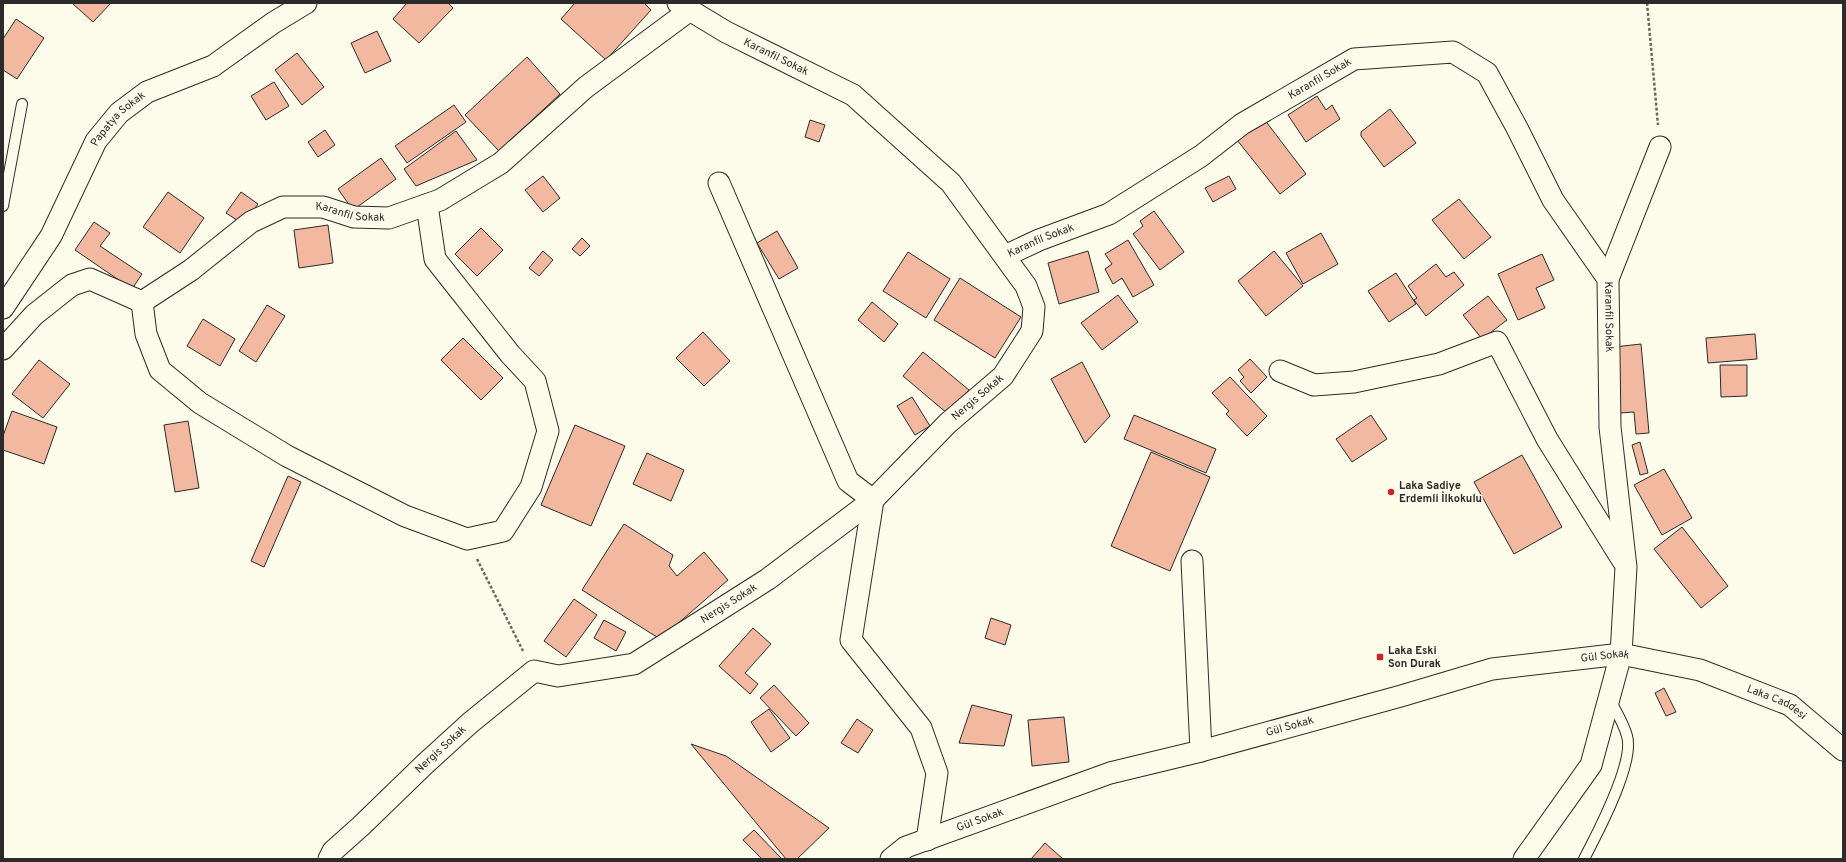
<svg xmlns="http://www.w3.org/2000/svg" width="1846" height="862" viewBox="0 0 1846 862" font-family="Overpass,sans-serif">
	<style>
		.building { fill: #f2b8a0; stroke: #2b2b2b }
		.lines { fill: none; stroke-linecap: round; stroke-linejoin: round }
		.service-casing { stroke: #2b2b2b; stroke-width: 12 }
		.minor-casing { stroke: #2b2b2b; stroke-width: 23 }
		.path { stroke: #6a6964; stroke-width: 2.5; stroke-dasharray: 3 2; stroke-linecap: butt }
		.service { stroke: #fdfbea; stroke-width: 10 }
		.minor { stroke: #fdfbea; stroke-width: 21 }
		.poi-dot { fill: #c62828; stroke: #fdfbea; stroke-width: 1.5 }
		.labels { text-anchor: middle; dominant-baseline: central; stroke-width: 3; stroke-linejoin: round; paint-order: stroke }
		.street-label { font-size: 11px; fill: #2b2b2b; stroke: #fdfbea }
		.poi-label { font-size: 11px; font-weight: bold; fill: #2b2b2b; stroke: #fdfbea; text-anchor: start }
	</style>
	<rect width="100%" height="100%" fill="#fdfbea"/>
	<path class="building" d="M72,3H111L93,22Z
		M407,3H448L453,8L419,43L393,19Z
		M575,3H644L651,10L606,60L561,19Z
		M16,19L44,38L17,79L3,70V39Z
		M377,31L391,61L365,73L351,43Z
		M297,53L324,87L302,105L275,70Z
		M527,57L560,94L499,151L465,115Z
		M274,82L289,106L266,120L251,96Z
		M1317,96L1326,110L1332,105L1340,119L1306,142L1288,115Z
		M454,105L466,122L407,163L395,146Z
		M1390,109L1416,143L1384,167L1361,136V132Z
		M1264,119L1306,174L1280,194L1237,140Z
		M810,120L825,125L819,142L805,137Z
		M325,130L335,145L318,157L308,142Z
		M456,131L477,160L416,186L404,169Z
		M381,158L396,179L353,210L338,189Z
		M543,176L560,198L543,212L525,190Z
		M1229,176L1236,189L1213,202L1205,188Z
		M168,192L204,218L180,253L143,227Z
		M241,192L258,204L243,224L226,213Z
		M1459,199L1491,237L1464,259L1432,220Z
		M1154,211L1184,252L1160,270L1133,234L1143,226L1140,221Z
		M94,222L110,233L100,246L142,274L132,289L75,250Z
		M328,225L333,263L299,268L294,230Z
		M481,228L503,250L477,276L455,254Z
		M777,231L798,268L779,279L757,243Z
		M1321,233L1338,264L1303,284L1286,253Z
		M582,238L590,246L580,256L572,249Z
		M1128,240L1154,285L1133,297L1122,278L1113,284L1105,269L1112,264L1105,254Z
		M543,251L553,260L539,276L529,268Z
		M1088,251L1099,292L1059,304L1048,263Z
		M1274,251L1303,286L1266,316L1238,281Z
		M908,252L950,279L926,318L883,291Z
		M1542,254L1554,280L1536,288L1545,308L1518,320L1498,274Z
		M1436,264L1446,277L1454,272L1464,285L1426,316L1414,300L1417,298L1408,286Z
		M1396,273L1416,304L1389,322L1368,291Z
		M960,278L1021,317L995,358L934,320Z
		M1118,295L1138,322L1102,350L1081,323Z
		M1488,296L1507,320L1482,339L1463,315Z
		M872,302L898,324L884,342L858,320Z
		M267,305L285,316L256,362L239,351Z
		M203,319L235,339L220,366L187,346Z
		M703,332L730,361L704,386L676,358Z
		M1755,334L1757,359L1708,363L1706,338Z
		M463,338L503,378L481,400L441,360Z
		M1641,344L1649,433L1636,434L1634,412L1620,413L1614,347Z
		M923,352L969,390L948,414L903,376Z
		M1250,359L1267,377L1251,393L1240,381L1244,377L1238,370Z
		M39,360L70,384L43,418L12,394Z
		M1082,362L1110,416L1085,443L1051,379Z
		M1720,365H1747V396L1721,397Z
		M1230,377L1267,416L1247,436L1226,414L1229,411L1212,393Z
		M912,397L930,426L915,435L897,406Z
		M12,411L57,427L44,464L3,450V436Z
		M1134,415L1216,449L1206,473L1124,439Z
		M1371,415L1387,439L1352,462L1336,439Z
		M188,421L199,488L175,492L164,425Z
		M575,425L625,446L591,526L541,505Z
		M1640,442L1648,473L1640,475L1632,445Z
		M1151,452L1210,477L1170,571L1111,546Z
		M647,453L684,470L671,501L633,484Z
		M1522,455L1562,527L1514,554L1474,482Z
		M1664,469L1692,518L1662,535L1634,485Z
		M288,476L301,482L264,567L251,561Z
		M624,524L673,555L669,566L677,576L704,552L728,580L660,639L582,590Z
		M1682,527L1728,586L1701,608L1654,549Z
		M574,599L597,615L566,657L544,641Z
		M991,618L1011,625L1005,645L985,638Z
		M604,620L626,632L616,651L594,638Z
		M753,628L771,644L745,673L758,684L750,694L719,666Z
		M774,685L809,723L796,736L760,698Z
		M1664,688L1676,712L1666,716L1655,693Z
		M972,705L1012,715L1004,746L959,743Z
		M769,709L790,738L771,752L751,722Z
		M1064,717L1069,762L1032,766L1028,720Z
		M857,719L873,730L858,753L841,743Z
		M691,744L726,756L829,828L797,859H786Z
		M754,830L781,858L780,859H762L743,840Z
		M1045,843L1063,859H1031Z"/>
	<g class="lines">
		<g class="service-casing">
			<path id="service" d="M3,206L22,104
				M1584,859C1597,834 1635,763 1627,736C1624,724 1616,711 1610,700"/>
		</g>
		<g class="minor-casing">
			<g id="minor">
				<path d="M719,183L848,481L873,500L851,640L921,728L937,773L927,840"/>
				<path id="s1" d="M1005,256L1039,240L1109,214L1201,156L1242,124L1354,59L1453,52L1487,73L1517,128L1553,200L1608,279L1610,427L1626,567L1621,654L1591,765L1524,859"/>
				<path d="M1608,279L1660,147"/>
				<path d="M142,302L146,334L160,370L200,403L287,456L405,516L467,539L503,531L531,487L548,431L535,381L510,354L435,259L427,205"/>
				<path id="s2" d="M3,308L51,236L96,141L119,113L147,92L213,66L273,23L306,3"/>
				<path id="s3" d="M3,349L34,315L63,292L72,285L90,279L142,302L191,270L251,222L283,207H323L354,217L389,218L440,200L501,163L586,87L690,10"/>
				<path d="M1280,371L1314,385L1354,382L1439,364L1497,342L1547,439L1623,561"/>
				<path d="M1192,561L1201,751"/>
				<path id="s4" d="M329,859L333,851L361,826L425,764L470,723L534,671L558,676L634,664L768,579L873,500L948,423L1003,376L1032,331L1034,307L1026,286L951,183L853,95L726,32L678,3"/>
				<path id="s5" d="M891,859L906,847L1110,773L1201,751L1401,696L1492,669L1621,654L1700,670L1790,705L1843,750"/>
			</g>
		</g>
		<path class="path" d="M1647,3L1658,125
			M477,559L523,651"/>
		<use href="#service" class="service"/>
		<use href="#minor" class="minor"/>
	</g>
	<g class="poi-dot">
		<circle cx="1391" cy="492" r="4"/>
		<rect x="1376" y="653" width="8" height="8" rx="2"/>
	</g>
	<g class="labels">
		<g class="street-label">
			<text transform="translate(776 57) rotate(26)">Karanfil Sokak</text>
			<text stroke="none"><textPath href="#s1" startOffset="363">Karanfil Sokak</textPath></text>
			<text stroke="none"><textPath href="#s2" startOffset="223">Papatya Sokak</textPath></text>
			<text stroke="none"><textPath href="#s3" startOffset="409">Karanfil Sokak</textPath></text>
			<text stroke="none"><textPath href="#s1" startOffset="39">Karanfil Sokak</textPath></text>
			<text stroke="none"><textPath href="#s1" startOffset="819">Karanfil Sokak</textPath></text>
			<text stroke="none"><textPath href="#s4" startOffset="817">Nergis Sokak</textPath></text>
			<text stroke="none"><textPath href="#s4" startOffset="493">Nergis Sokak</textPath></text>
			<text stroke="none"><textPath href="#s5" startOffset="746">Gül Sokak</textPath></text>
			<text stroke="none"><textPath href="#s5" startOffset="926">Laka Caddesi</textPath></text>
			<text stroke="none"><textPath href="#s5" startOffset="422">Gül Sokak</textPath></text>
			<text stroke="none"><textPath href="#s4" startOffset="157">Nergis Sokak</textPath></text>
			<text stroke="none"><textPath href="#s5" startOffset="98">Gül Sokak</textPath></text>
		</g>
		<g class="poi-label">
			<text x="1399" y="486">Laka Sadiye<tspan x="1399" dy="13">Erdemli İlkokulu</tspan></text>
			<text x="1388" y="651">Laka Eski<tspan x="1388" dy="13">Son Durak</tspan></text>
		</g>
	</g>
	<rect width="1846" height="862" fill="none" stroke="#2b2b2b" stroke-width="8"/>
</svg>
